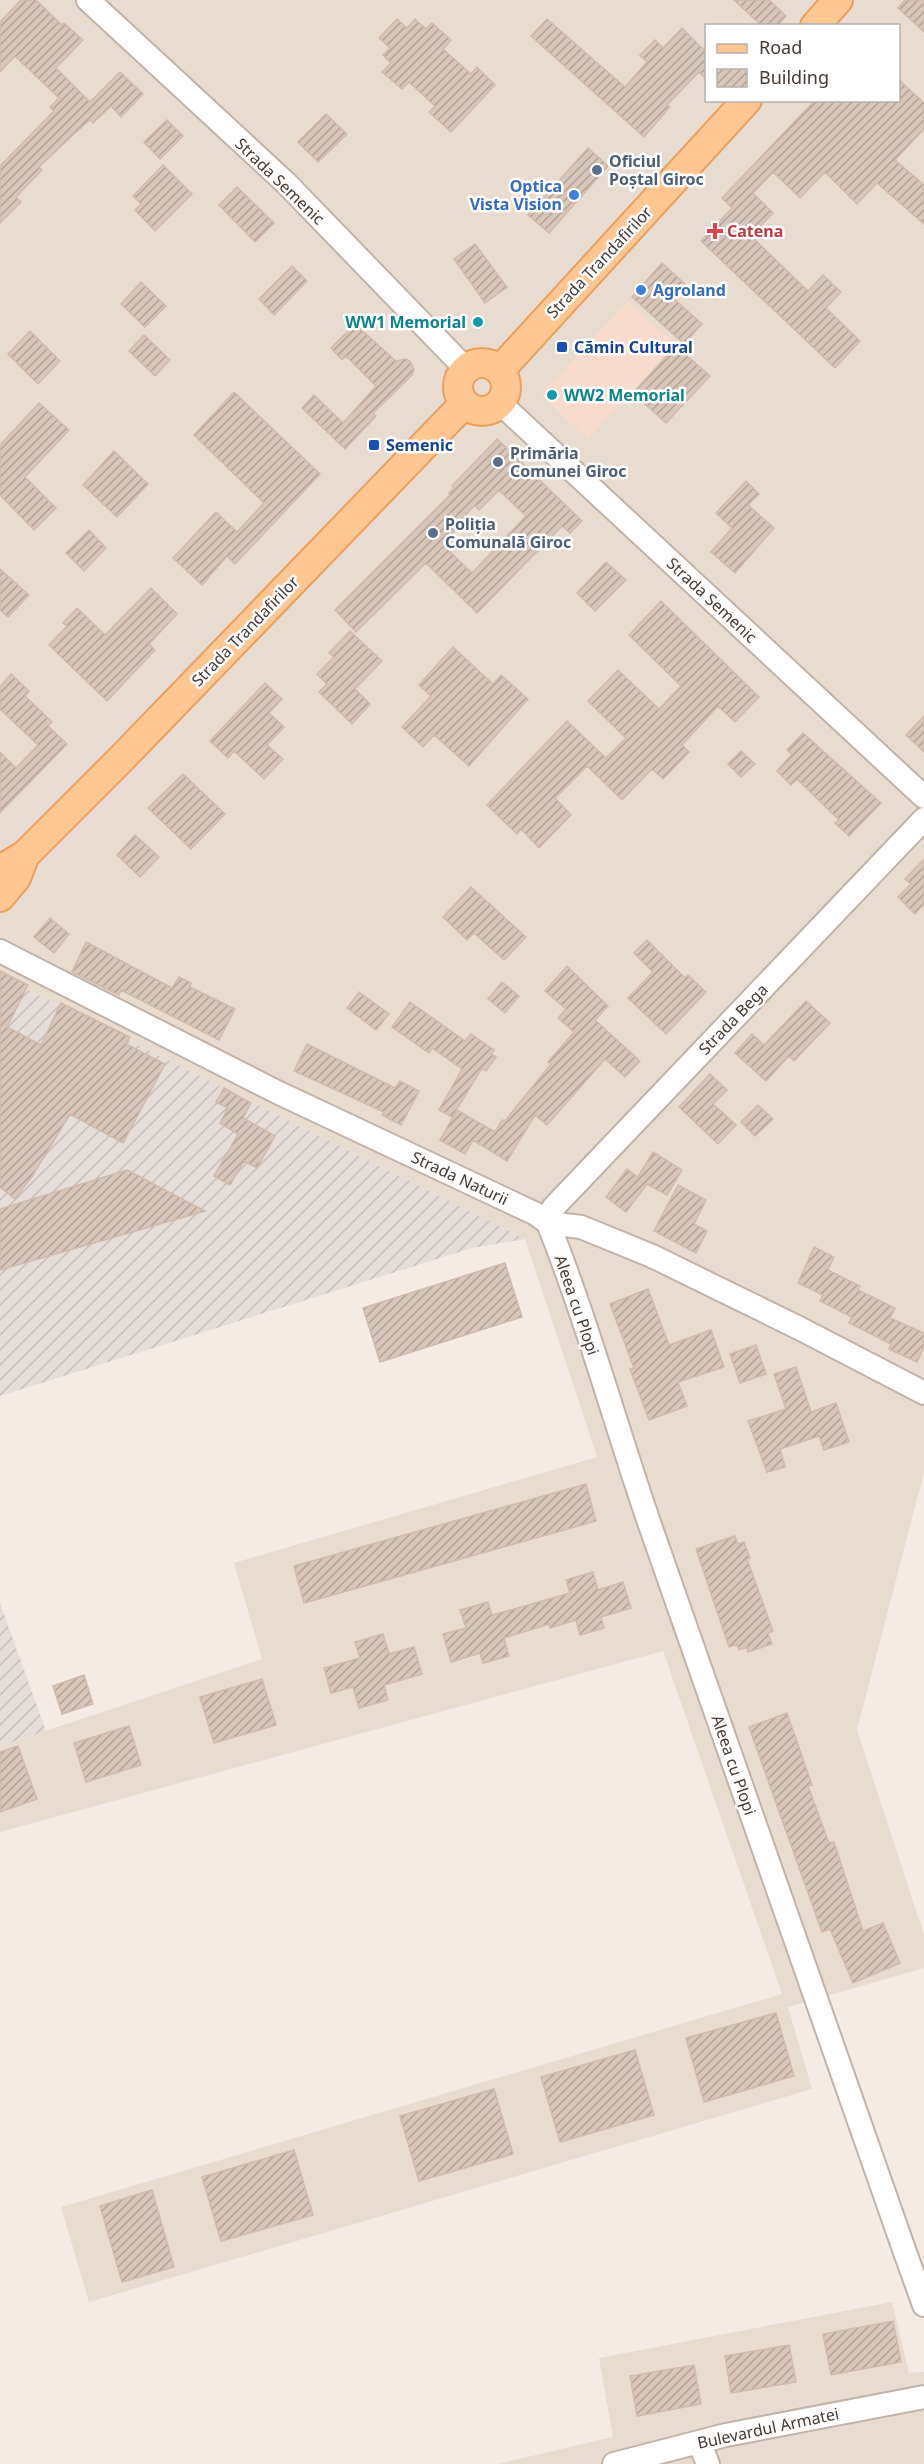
<svg xmlns="http://www.w3.org/2000/svg" width="924" height="2464" viewBox="0 0 924 2464" font-family="'Noto Sans',sans-serif">
	<style>
		.residential { fill: #e8dcd1; fill-rule: evenodd }
		.commercial { fill: #f7dccd }
		.industrial { fill: url(#industrial-furrows) }
		.building { fill: url(#building-hatch); stroke: #d1baab; stroke-width: 1.5; fill-rule: evenodd }
		.lines { fill: none; stroke-linecap: round; stroke-linejoin: round }
		.minor-casing { stroke: #c2b3a9; stroke-width: 26 }
		.major-casing { stroke: #ec9e59; stroke-width: 32 }
		.minor { stroke: #fff; stroke-width: 22 }
		.major { stroke: #ffc691; stroke-width: 28 }
		.service-dot { fill: #5c6f8a; stroke: #fff; stroke-width: 2 }
		.shop-dot { fill: #3f7fe0; stroke: #fff; stroke-width: 2 }
		.health-dot { fill: #e0444e; stroke: #fff; stroke-width: 2 }
		.culture-dot { fill: #0f9aa8; stroke: #fff; stroke-width: 2 }
		.transit-dot { fill: #1a4fb4; stroke: #fff; stroke-width: 2 }
		.labels { text-anchor: middle; dominant-baseline: central; stroke-width: 5; stroke-linejoin: round; paint-order: stroke }
		.service-label { font-size: 16px; font-weight: bold; fill: #4e5e75; stroke: #fff; text-anchor: start }
		.street-label { font-size: 16px; fill: #463a33; stroke: #fff }
		.shop-label { font-size: 16px; font-weight: bold; fill: #366cbe; stroke: #fff; text-anchor: end }
		.health-label { font-size: 16px; font-weight: bold; fill: #be3a42; stroke: #fff; text-anchor: start }
		.culture-label { font-size: 16px; font-weight: bold; fill: #0d838f; stroke: #fff; text-anchor: end }
		.transit-label { font-size: 16px; font-weight: bold; fill: #164399; stroke: #fff; text-anchor: start }
	</style>
	<defs>
		<pattern id="industrial-furrows" width="10" height="10" patternUnits="userSpaceOnUse" patternTransform="scale(1.5)"><rect width="10" height="10" fill="#e5ddd9"/><path d="M-1 1l2-2M0 10L10 0M9 11l2-2" fill="none" stroke="#c6bebb"/></pattern>
		<pattern id="building-hatch" width="6" height="6" patternUnits="userSpaceOnUse" patternTransform="scale(1.5)"><rect width="6" height="6" fill="#d9c6bb"/><path d="M-1 1l2-2M0 6l6-6M5 7l2-2" fill="none" stroke="#b2a299"/></pattern>
	</defs>
	<rect width="100%" height="100%" fill="#f3ebe4"/>
	<path class="residential" d="M0,0H924V1472L857,1730L924,1935V1968L788,2007L812,2089L89,2302L61,2207L782,1994L663,1651L0,1832V1746L262,1659L234,1563L597,1457L525,1239L0,976ZM706,26H898V100H706Z
		M892,2302L909,2373L924,2372V2464H497L613,2437L599,2358Z"/>
	<path class="commercial" d="M628,301L675,344L588,439L541,395Z"/>
	<path class="industrial" d="M0,976L525,1239L472,1248L0,1396Z
		M0,1603L46,1731L0,1746Z"/>
	<path class="building" d="M21,0H36L62,25L64,23L83,40L56,68L90,102L120,72L143,94L121,117L111,106L93,123L90,120L75,133L39,167L42,170L16,197L21,202L0,223V166L54,111L50,107L59,98L15,56L0,72V22Z
		M734,0H769L786,16L777,26H762Z
		M905,0H924V32L898,8Z
		M397,19L407,28L415,19L426,29L432,23L451,40L443,49L471,74L477,67L495,85L451,132L429,112L435,106L409,82L402,89L382,72L391,63L383,55L390,48L379,38Z
		M547,19L625,87L647,62L640,55L655,40L663,48L682,28L706,52V79L699,72L667,105L670,107L644,137L531,36Z
		M898,79L924,103V129L895,160L924,185V224L877,183L857,204L825,172L800,198L773,172L753,193L773,213L751,236L808,291L823,275L841,292L826,308L860,341L835,368L701,241L732,208L722,198L815,100H898Z
		M326,114L347,134L318,162L298,142Z
		M167,120L183,136L160,159L144,142Z
		M588,148L608,166L549,233L528,215Z
		M163,165L192,194L155,231L135,210L141,204L133,196Z
		M237,187L274,223L255,242L219,205Z
		M475,244L507,287L485,303L454,259Z
		M662,263L686,285L673,298L702,324L684,344L632,297Z
		M292,266L307,281L274,315L259,299Z
		M141,282L166,306L145,327L121,304Z
		M355,324L396,361L406,359L410,361L414,369L412,375L373,413L376,416L345,449L302,408L314,395L343,423L376,386L346,356L342,360L331,348Z
		M30,331L60,361L38,384L8,354Z
		M144,335L170,360L155,376L129,351Z
		M676,346L710,376L666,423L633,393Z
		M234,392L320,474L235,564L227,556L202,585L173,558L216,512L237,532L264,503L194,435Z
		M39,403L69,430L25,477L56,508L34,530L0,495V445Z
		M497,439L582,521L570,533L562,526L477,613L426,563L356,632L335,610L450,495L449,493L454,488L452,486ZM499,490L526,516L472,573L442,544L457,528L455,526L475,505L479,510Z
		M114,451L148,484L117,517L83,485Z
		M746,481L759,494L748,505L774,528L735,573L711,552L732,528L716,513Z
		M89,530L106,548L84,571L66,553Z
		M606,562L626,580L595,611L577,593Z
		M0,569L29,595L8,617L0,610Z
		M151,588L177,614L149,644L155,650L107,701L49,645L67,626L63,623L77,608L105,635Z
		M661,601L759,697L735,722L718,706L682,745L689,752L663,779L652,769L622,800L587,766L555,798L571,815L539,848L521,829L517,834L487,805L567,721L606,758L626,738L588,701L618,670L659,709L681,686L629,635Z
		M350,631L382,661L355,689L370,704L352,724L319,692L327,684L317,674L334,657L329,653Z
		M453,647L493,684L501,675L528,699L469,766L434,735L423,747L402,727L431,696L419,685Z
		M11,674L29,691L25,696L52,722L48,726L67,744L0,813V752L16,768L38,745L0,709V687Z
		M265,683L282,699L269,713L284,727L267,745L283,759L264,779L234,751L228,758L210,741Z
		M924,716V752L906,735Z
		M803,733L881,803L849,836L835,823L839,820L797,779L791,785L777,771L792,754L787,750Z
		M741,751L755,764L741,777L728,764Z
		M183,774L225,814L191,849L148,808Z
		M135,835L159,857L140,877L117,855Z
		M924,859V904L915,914L898,897L911,884L905,879Z
		M471,887L526,937L504,960L474,933L467,940L443,917Z
		M50,918L69,934L54,953L34,937Z
		M647,940L685,978L688,975L706,992L666,1034L628,998L653,972L634,953Z
		M86,942L172,988L179,977L191,983L190,987L235,1009L219,1040L121,990L119,995L72,972Z
		M567,966L608,1006L595,1020L640,1061L625,1077L605,1059L547,1125L535,1115L507,1161L473,1140L465,1154L440,1140L457,1110L495,1132L502,1120L504,1122L551,1064L548,1062L574,1032L558,1018L566,1009L545,991Z
		M0,971L28,985L7,1027L41,1045L61,1003L130,1037L126,1044L165,1064L123,1143L70,1114L33,1175L15,1199L0,1187Z
		M502,982L519,996L505,1013L488,999Z
		M359,992L389,1014L376,1030L347,1008Z
		M806,1001L830,1023L794,1061L789,1056L766,1081L735,1053L752,1034L764,1045Z
		M410,1002L465,1041L471,1034L494,1050L491,1054L496,1057L486,1071L482,1068L452,1117L439,1110L462,1069L432,1048L429,1053L392,1027Z
		M307,1044L395,1088L400,1081L419,1091L401,1125L382,1115L384,1112L294,1071Z
		M710,1074L727,1090L713,1104L736,1125L718,1144L679,1107Z
		M224,1088L251,1103L243,1118L275,1136L257,1168L244,1161L230,1185L214,1176L238,1134L220,1123L228,1108L216,1102Z
		M758,1105L773,1119L755,1136L741,1122Z
		M653,1152L682,1170L667,1195L647,1184L626,1212L606,1197L627,1169L638,1177Z
		M127,1170L205,1211L0,1270V1209Z
		M678,1185L706,1200L694,1224L707,1231L696,1253L654,1231Z
		M814,1247L834,1257L828,1270L860,1286L858,1290L895,1308L890,1318L924,1333V1347L917,1362L889,1349L891,1344L849,1323L852,1317L820,1301L823,1295L798,1283Z
		M505,1263L522,1317L380,1362L363,1308Z
		M648,1289L669,1345L711,1330L724,1367L678,1382L687,1406L649,1420L630,1369L634,1368L610,1304Z
		M756,1345L766,1374L740,1383L730,1354Z
		M796,1367L811,1412L836,1403L849,1442L824,1450L819,1436L780,1449L785,1467L767,1472L748,1421L786,1409L774,1374Z
		M586,1484L596,1521L304,1603L294,1566Z
		M735,1536L738,1544L744,1542L750,1558L747,1559L773,1631L768,1633L772,1644L748,1652L747,1647L739,1650L737,1644L729,1647L696,1549Z
		M593,1572L598,1590L623,1582L631,1608L601,1617L604,1628L580,1635L576,1620L550,1628L549,1624L504,1638L509,1656L483,1663L480,1653L451,1662L443,1634L466,1628L460,1610L488,1602L492,1615L518,1608L570,1593L566,1580Z
		M383,1634L389,1654L414,1647L422,1674L384,1685L388,1700L359,1708L353,1687L331,1693L324,1668L360,1658L355,1642Z
		M84,1675L93,1704L62,1714L53,1686Z
		M262,1679L276,1725L214,1743L200,1697Z
		M787,1713L812,1785L808,1786L829,1843L834,1842L863,1931L883,1923L900,1963L853,1983L830,1929L822,1932L749,1727Z
		M129,1726L141,1765L86,1782L74,1743Z
		M18,1746L37,1799L0,1812V1752Z
		M776,2013L794,2076L704,2102L686,2038Z
		M635,2050L654,2115L560,2142L541,2077Z
		M494,2089L513,2154L419,2181L400,2116Z
		M294,2150L313,2215L221,2241L202,2177Z
		M152,2190L174,2267L122,2282L100,2206Z
		M893,2321L901,2362L831,2375L823,2334Z
		M789,2345L796,2382L731,2393L725,2356Z
		M694,2365L701,2404L637,2416L630,2376Z"/>
	<g class="lines">
		<g class="minor-casing">
			<path id="minor" d="M88,0L286,183L466,369
				M501,404L924,797
				M0,951L277,1092L536,1214L548,1223L581,1227L652,1256L799,1328L924,1393
				M548,1223C588,1323 616,1427 651,1528C741,1788 831,2047 924,2305
				M548,1223L553,1208L924,819
				M699,2442L708,2464
				M614,2464L726,2435L924,2397"/>
		</g>
		<g class="major-casing">
			<path id="major" d="M815,26L838,0
				M458 387a24 24 0 1 1 48 0a24 24 0 1 1-48 0Z
				M500,370L747,100
				M0,870L25,855L122,758L464,404
				M0,897L16,878L25,855"/>
		</g>
		<use href="#minor" class="minor"/>
		<use href="#major" class="major"/>
	</g>
	<g class="service-dot">
		<circle cx="597" cy="170" r="6"/>
		<circle cx="498" cy="462" r="6"/>
		<circle cx="433" cy="533" r="6"/>
	</g>
	<g class="shop-dot">
		<circle cx="574" cy="195" r="6"/>
		<circle cx="641" cy="290" r="6"/>
	</g>
	<path class="health-dot" d="M712 222h6v6h6v6h-6v6h-6v-6h-6v-6h6z"/>
	<g class="culture-dot">
		<circle cx="478" cy="322" r="6"/>
		<circle cx="552" cy="395" r="6"/>
	</g>
	<g class="transit-dot">
		<rect x="556" y="341" width="12" height="12" rx="3"/>
		<rect x="368" y="439" width="12" height="12" rx="3"/>
	</g>
	<g class="labels">
		<g class="service-label">
			<text x="609" y="161">Oficiul<tspan x="609" dy="18">Poștal Giroc</tspan></text>
			<text x="510" y="453">Primăria<tspan x="510" dy="18">Comunei Giroc</tspan></text>
			<text x="445" y="524">Poliția<tspan x="445" dy="18">Comunală Giroc</tspan></text>
		</g>
		<g class="street-label">
			<text transform="translate(280 181) rotate(44)">Strada Semenic</text>
			<text transform="translate(599 262) rotate(-47)">Strada Trandafirilor</text>
			<text transform="translate(712 600) rotate(43)">Strada Semenic</text>
			<text transform="translate(245 631) rotate(-46)">Strada Trandafirilor</text>
			<text transform="translate(733 1019) rotate(-46)">Strada Bega</text>
			<text transform="translate(460 1178) rotate(25)">Strada Naturii</text>
			<text transform="translate(577 1305) rotate(71)">Aleea cu Plopi</text>
			<text transform="translate(734 1765) rotate(71)">Aleea cu Plopi</text>
			<text transform="translate(768 2428) rotate(-12)">Bulevardul Armatei</text>
		</g>
		<g class="shop-label">
			<text x="562" y="186">Optica<tspan x="562" dy="18">Vista Vision</tspan></text>
			<text x="653" y="290" text-anchor="start">Agroland</text>
		</g>
		<g class="health-label">
			<text x="727" y="231">Catena</text>
		</g>
		<g class="culture-label">
			<text x="466" y="322">WW1 Memorial</text>
			<text x="564" y="395" text-anchor="start">WW2 Memorial</text>
		</g>
		<g class="transit-label">
			<text x="574" y="347">Cămin Cultural</text>
			<text x="386" y="445">Semenic</text>
		</g>
	</g>
	<rect x="705" y="24" width="195" height="78" fill="#ffffff" stroke="#b5b0ad" stroke-width="1.5"/>
	<rect x="717" y="44" width="30" height="9" fill="#ffc691" stroke="#b5b0ad" stroke-width="1.5"/>
	<text x="759" y="54" font-size="18" fill="#463a33">Road</text>
	<rect x="717" y="69" width="30" height="18" fill="url(#building-hatch)" stroke="#b5b0ad" stroke-width="1.5"/>
	<text x="759" y="84" font-size="18" fill="#463a33">Building</text>
</svg>
